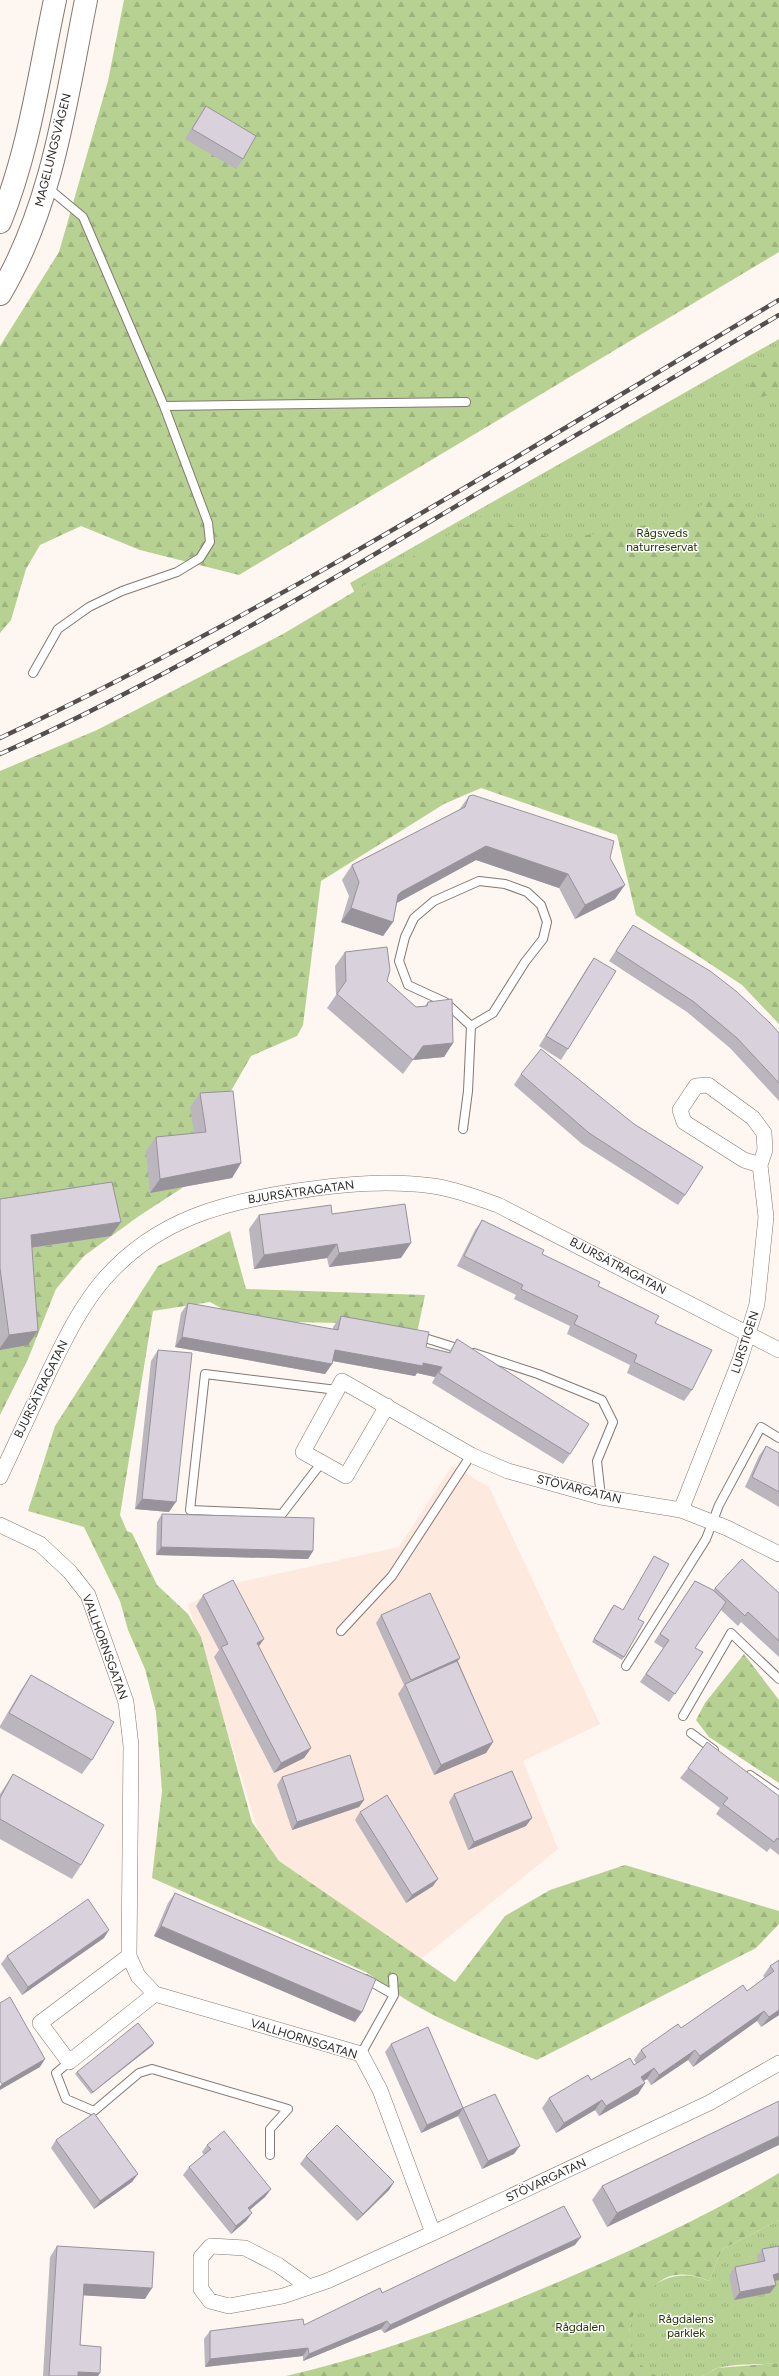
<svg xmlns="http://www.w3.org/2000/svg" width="779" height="2376" viewBox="0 0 779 2376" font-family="Figtree,sans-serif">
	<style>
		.built { fill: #fde9de }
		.grass { fill: url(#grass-tufts) }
		.forest { fill: url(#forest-firs) }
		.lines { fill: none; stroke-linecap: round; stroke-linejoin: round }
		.lane-casing { stroke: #847872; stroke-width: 10 }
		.street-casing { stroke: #847872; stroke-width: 16 }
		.secondary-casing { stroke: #847872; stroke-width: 24 }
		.lane { stroke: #fff; stroke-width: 8 }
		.street { stroke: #fff; stroke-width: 15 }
		.secondary { stroke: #fff; stroke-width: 22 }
		.rail-casing { stroke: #554f4d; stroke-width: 4.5 }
		.rail { stroke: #fff; stroke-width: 3; stroke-dasharray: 9; stroke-linecap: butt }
		.wall { fill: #bbb5be }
		.shaded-wall { fill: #98939b }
		.building { fill: #d9d2dd; stroke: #98939b }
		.labels { text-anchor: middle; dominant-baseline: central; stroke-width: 3; stroke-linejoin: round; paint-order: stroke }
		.street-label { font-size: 12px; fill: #2e2927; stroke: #fff }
		.park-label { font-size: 12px; fill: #253603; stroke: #fff }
	</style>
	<defs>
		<pattern id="grass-tufts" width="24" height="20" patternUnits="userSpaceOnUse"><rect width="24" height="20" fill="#b6d191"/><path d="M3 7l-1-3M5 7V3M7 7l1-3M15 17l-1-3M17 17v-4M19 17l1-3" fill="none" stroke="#9db37d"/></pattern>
		<pattern id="forest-firs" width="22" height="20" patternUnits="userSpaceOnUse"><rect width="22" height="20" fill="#b6d191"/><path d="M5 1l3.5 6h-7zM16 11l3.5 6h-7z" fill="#9db37d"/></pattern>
	</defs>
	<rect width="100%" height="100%" fill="#fdf6f1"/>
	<path class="built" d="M452,1466L489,1487L600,1724L523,1761L558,1849L416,1963L271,1873L188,1604L236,1583L399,1547Z"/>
	<path class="grass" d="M779,339V652L447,778L350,583Z
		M779,2220V2363C759,2365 737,2363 718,2368C712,2369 708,2375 702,2376C693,2376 664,2376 656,2376C601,2360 636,2250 709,2281C715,2270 716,2259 723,2249Z"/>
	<path class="forest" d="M124,0H779V252L239,575L140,550L81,526L40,545L26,569L11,620L0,633V346L59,252L108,81Z
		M779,351V395L754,397L744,371Z
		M716,497L741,507L779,528V1024L742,985L636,915L617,835L481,788L444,804L321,881L303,1025L297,1036L251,1056L227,1098L199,1177L139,1216L84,1256L56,1289L28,1359L0,1415V771L97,730L283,634L481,516L557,540L676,520Z
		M230,1231L246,1289L425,1295L417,1333L341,1323L244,1321L210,1302L153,1311L120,1515L127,1531L132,1533L157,1585L188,1614L201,1637L252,1822L279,1861L455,1982L505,1916L550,1890L625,1865L779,1911V1924L756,1948L537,2060C479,2036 418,2014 368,1973L152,1878L162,1791L156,1712L145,1669L128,1630L120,1601L84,1527L28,1511L55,1426L158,1266Z
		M744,1654L779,1700V1783L709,1737L696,1720L705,1703Z
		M779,2173V2220L723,2249C716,2259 715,2270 709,2281C700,2277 687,2273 676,2275C664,2276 656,2284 648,2292C623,2319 620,2358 657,2376H286C381,2354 473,2318 563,2280C637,2248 710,2215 779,2173Z
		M779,2363V2376H703L717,2368Z"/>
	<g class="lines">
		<g class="lane-casing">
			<path id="lane" d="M164,406L466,402
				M33,673L58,629L89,607L122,591L177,572L200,558L210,542L208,523L164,406L83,217L47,187
				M463,1129L468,1091L471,1026L445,1002L408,985L399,961L405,937L414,918L434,901L479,881L505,884L527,892L541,905L547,922L543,939L525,962L493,1013L471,1026
				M428,1339L463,1350
				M474,1353L538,1374L602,1400L613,1422L597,1461L601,1497
				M322,1462L282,1514L190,1510L205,1374L337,1390
				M341,1631L392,1576L471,1455
				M626,1666L706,1539L719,1505L761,1427L779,1438
				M683,1716L731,1633L779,1679
				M691,1733L714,1750
				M750,1775L779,1795
				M366,1979L394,1995
				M361,2054L394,1995L393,1978
				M69,2062L56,2073L66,2099L94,2111L139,2073L152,2069L288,2109L270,2129V2155"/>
		</g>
		<g class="street-casing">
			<path id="street" d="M387,1406L346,1476L303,1452L342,1381L471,1455L508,1471L601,1497L681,1510L727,1528L779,1554
				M0,1477C16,1443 32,1409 48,1374C64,1341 81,1305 106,1277C158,1219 224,1202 297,1191C343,1184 387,1180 433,1186C456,1189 477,1198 498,1205L779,1350
				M681,1510L740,1360L757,1304L766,1217L760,1165L765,1150L764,1133L753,1118L708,1085L696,1086L680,1110L684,1122L744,1160L760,1165
				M0,1525L40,1544L70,1572L88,1595L126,1702L131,1746L129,1956L138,1976L155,1994L361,2054L380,2090L433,2233
				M129,1956L40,2023L69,2062L155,1994
				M309,2287L278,2265L245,2248L211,2246L201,2257V2289L210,2301L229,2306L283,2296L327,2281L433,2233L709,2103L779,2063"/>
		</g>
		<g class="secondary-casing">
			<path id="secondary" d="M0,222C29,151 39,75 55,0
				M0,294C53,205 66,100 86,0"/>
		</g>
		<use href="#lane" class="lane"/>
		<use href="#street" class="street"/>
		<use href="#secondary" class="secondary"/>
		<g class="rail-casing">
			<path id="rail" d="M0,738C270,612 523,452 779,300
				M0,754C149,687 291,604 431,521C547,452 663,383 779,315"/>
		</g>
		<use href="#rail" class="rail"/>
	</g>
	<path class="wall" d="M206,106L243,159L236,169L185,139L199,116Z
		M469,796L610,858L615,899L575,919L559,888L476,860L397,903L393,922L383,936L341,922L349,896L342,880L352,865L459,810Z
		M633,925L779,1033V1101L730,1048L687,1012L609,961Z
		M345,952L387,981L416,1007L425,1006L428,1002L453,1043L444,1057L413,1060L403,1074L327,1008L336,995L335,966Z
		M594,958L568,1049L561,1060L539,1046L587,968Z
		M521,1074L685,1195L678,1205L582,1144L514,1085Z
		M200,1093L241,1163L232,1178L150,1193L146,1151L156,1137L194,1133L190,1107Z
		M0,1199L111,1236L32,1248L28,1345L0,1350Z
		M332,1214L401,1258L329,1267L327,1258L254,1269L249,1229L259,1215Z
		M482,1220L542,1254L598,1286L655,1323L692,1390L684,1401L627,1373L630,1365L567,1334L570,1326L514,1299L516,1295L457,1266L475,1230Z
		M188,1303L333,1329V1327L341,1316L426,1347L449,1352L457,1339L570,1454L563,1464L432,1383L435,1377L417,1373L415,1376L333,1361L332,1364L325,1374L175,1347L181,1313Z
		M158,1350L169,1512L135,1509L151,1361Z
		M766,1446L779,1453V1507L745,1487L759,1456Z
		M162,1514L313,1551L308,1559L156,1555L157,1522Z
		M695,1581L713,1590L715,1588L779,1593V1657L741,1622L738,1626L721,1610L695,1648L703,1652L669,1702L640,1682L663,1648L654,1642Z
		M203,1595L259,1647L311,1748L304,1758L274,1773L214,1657L219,1650L196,1606Z
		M612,1607L638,1619L624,1657L622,1660L592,1642Z
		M381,1615L458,1661L493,1742L486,1753L434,1775L398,1694L404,1685L376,1623Z
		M31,1675L92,1760L82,1774L0,1728V1726L21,1690Z
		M688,1768L779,1796V1855L770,1848L767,1852L716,1814L720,1808L680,1778Z
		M13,1774L81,1865L72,1879L0,1839V1794Z
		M282,1777L364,1800L359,1807L292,1830L277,1785Z
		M454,1794L526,1826L468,1850L449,1802Z
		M360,1812L433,1886L406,1903L355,1820Z
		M175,1893L355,2022L154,1936L168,1903Z
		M104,1938L22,1995L1,1964L7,1956Z
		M779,1960V2015L761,2027L757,2021L693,2067L688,2060L651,2085L647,2079L643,2081L645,2083L638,2094L599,2116L595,2110L556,2133L542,2108L549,2098L591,2080L634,2065L636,2063L634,2060L641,2050L681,2028L747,1991L765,1978L763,1976L770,1966Z
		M154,2043L152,2046L91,2094L75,2074L77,2072Z
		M391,2044L463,2108L514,2154L482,2169L458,2116L421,2133L385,2052Z
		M779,2101L607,2227L592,2200L602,2186Z
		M56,2140L132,2182L94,2209L51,2148Z
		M207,2145L271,2189L265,2197L250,2210L252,2213L246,2221L231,2234L183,2175L189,2167L204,2155L202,2152Z
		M306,2156L394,2182L389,2190L357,2221L300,2164Z
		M575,2245L384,2333L381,2329L303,2361V2356L205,2367L204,2339L210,2331L304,2325L382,2293Z
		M57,2246L145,2299L83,2295L80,2345L98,2376H43L50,2257Z
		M762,2249L775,2281L776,2285L770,2293L734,2300L729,2275L735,2267L758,2262L757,2257Z"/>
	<path class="shaded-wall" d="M486,846L568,874L559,888L476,860L391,906L398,895L401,892Z
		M625,885L615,899L575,919L585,905Z
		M351,908L393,922L383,936L341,922Z
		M453,1043L444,1057L413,1060L403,1074L423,1046Z
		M241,1163L232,1178L150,1193L160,1179Z
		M121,1222L111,1236L21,1249L31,1235Z
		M411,1243L401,1258L329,1267L339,1253Z
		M337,1244L327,1258L254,1269L264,1255Z
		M38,1331L28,1345L0,1350V1348L9,1335Z
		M182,1337L332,1364L325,1374L175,1347Z
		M335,1350L423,1363L442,1367L435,1377L417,1373L415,1376L327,1360Z
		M142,1499L176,1502L169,1512L135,1509Z
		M161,1547L313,1551L308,1559L156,1555Z
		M264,1639L257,1649V1643Z
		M460,1658L454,1666L411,1680Z
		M493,1742L486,1753L434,1775L441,1765Z
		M311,1748L304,1758L274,1773L281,1763Z
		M364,1800L359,1807L292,1830L297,1822Z
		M532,1818L526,1826L468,1850L474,1842Z
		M438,1879L433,1886L406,1903L412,1895Z
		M161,1926L362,2012L355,2022L154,1936Z
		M109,1930L104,1938L22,1995L28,1987Z
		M779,2010V2015L761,2027L769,2017Z
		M764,2011L757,2021L693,2067L700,2056Z
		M154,2043L152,2046L91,2094L93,2092Z
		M695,2050L688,2060L651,2085L659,2075Z
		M45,2059L40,2067L0,2090V2086L2,2084Z
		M654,2068L647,2079L634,2087L641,2077Z
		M645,2083L638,2094L599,2116L606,2106Z
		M602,2100L595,2110L556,2133L564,2123Z
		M463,2108L458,2116L421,2133L427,2125Z
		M779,2136V2145L607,2227L617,2213Z
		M520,2146L514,2154L482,2169L488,2161Z
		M138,2174L132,2182L94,2209L100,2201Z
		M394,2182L389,2190L357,2221L363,2214Z
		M271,2189L265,2197L242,2216L248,2208Z
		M252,2213L246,2221L231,2234L236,2226Z
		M581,2237L575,2245L384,2333L390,2325Z
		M779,2273V2280L768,2283L773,2275Z
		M84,2284L152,2288L145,2299L77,2295Z
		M776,2285L770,2293L734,2300L740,2292Z
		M387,2321L381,2329L303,2361L309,2354Z
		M308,2348L303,2356L205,2367L210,2359Z
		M78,2372L100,2373L98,2376H75Z"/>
	<path class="building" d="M206,106L256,136L243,159L192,129Z
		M473,795L614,841L610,858L625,885L585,905L568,874L486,846L401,892L398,895L393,922L351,908L359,882L352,865L465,807L469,796Z
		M633,925L710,971L736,991L770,1023L779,1033V1083L737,1038L694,1002L616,951Z
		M387,947L390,970L387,981L416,1007L427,1006L428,1002L452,999L453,1043L423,1046L413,1060L337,994L346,981L345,952Z
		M594,958L616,971L568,1049L546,1036Z
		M541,1049L634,1124L703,1167L685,1195L589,1133L521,1074Z
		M233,1091L241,1163L160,1179L156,1137L206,1132L200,1093Z
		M112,1182L121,1222L31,1235L38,1331L9,1335L0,1268V1199Z
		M405,1204L411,1243L339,1253L337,1244L264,1255L259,1215L331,1205L332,1214Z
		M482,1220L544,1250L542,1254L600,1282L598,1286L659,1316L655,1323L712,1350L692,1390L634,1362L637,1355L574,1324L578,1316L521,1289L523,1285L464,1256Z
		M188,1303L338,1330L341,1316L429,1332L426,1347L450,1353L457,1339L589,1424L570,1454L439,1373L442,1367L423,1363V1366L335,1350L332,1364L182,1337Z
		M158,1350L192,1353L176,1502L142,1499Z
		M766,1446L779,1453V1492L752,1477Z
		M162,1514L314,1518L313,1551L161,1547Z
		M654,1556L669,1564L638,1619L644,1622L624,1657L594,1639L614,1605L623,1610Z
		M742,1559L779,1593V1641L748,1612L745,1616L715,1588Z
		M233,1580L264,1639L257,1643L311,1748L281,1763L221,1647L228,1644L203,1595Z
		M695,1581L713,1590L726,1602L695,1648L703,1652L675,1694L646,1674L669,1640L660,1634Z
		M430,1593L460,1658L411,1680L381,1615Z
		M457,1661L493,1742L441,1765L405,1684Z
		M31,1675L114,1722L92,1760L9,1713Z
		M707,1742L779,1796V1840L777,1838L774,1842L723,1804L728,1798L688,1768Z
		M350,1755L364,1800L297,1822L282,1777Z
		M512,1771L532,1818L474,1842L454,1794Z
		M13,1774L104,1825L81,1865L0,1819V1798Z
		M387,1795L438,1879L412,1895L360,1812Z
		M175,1893L376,1979L362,2012L161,1926Z
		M88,1899L109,1930L28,1987L7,1956Z
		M779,1960V2010L769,2017L764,2011L700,2056L695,2050L659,2075L654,2068L641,2077L645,2083L606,2106L602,2100L564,2123L549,2098L588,2075L591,2080L630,2058L634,2065L646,2057L641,2050L678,2024L681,2028L743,1985L747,1991L774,1971L770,1966Z
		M10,1997L45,2059L2,2084L0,2081V2003Z
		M138,2023L154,2043L93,2092L77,2072Z
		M428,2027L463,2108L495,2094L520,2146L488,2161L463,2108L427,2125L391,2044Z
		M779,2101V2136L617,2213L602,2186Z
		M94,2113L138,2174L100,2201L56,2140Z
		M337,2125L394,2182L363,2214L306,2156Z
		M224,2131L271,2189L248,2208L252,2213L236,2226L189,2167L211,2149L207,2145Z
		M564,2206L581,2237L390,2325L387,2321L309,2354L308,2348L210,2359V2331L303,2319L304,2325L380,2288L382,2293Z
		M57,2246L154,2252L152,2288L84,2284L80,2345L101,2347L100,2373L78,2372V2376H49Z
		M779,2246V2273L773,2275L776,2285L740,2292L735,2267L765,2261L762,2249Z"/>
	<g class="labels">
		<g class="street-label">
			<text transform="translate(53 150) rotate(-76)">MAGELUNGSVÄGEN</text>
			<text transform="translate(301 1192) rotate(-8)">BJURSÄTRAGATAN</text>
			<text transform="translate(618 1266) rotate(28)">BJURSÄTRAGATAN</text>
			<text transform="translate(745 1342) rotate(-72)">LURSTIGEN</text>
			<text transform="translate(41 1389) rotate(-64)">BJURSÄTRAGATAN</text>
			<text transform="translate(579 1489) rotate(14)">STÖVARGATAN</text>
			<text transform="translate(105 1647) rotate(70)">VALLHORNSGATAN</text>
			<text transform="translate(304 2039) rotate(17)">VALLHORNSGATAN</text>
			<text transform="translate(546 2180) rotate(-25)">STÖVARGATAN</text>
		</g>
		<g class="park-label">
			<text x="662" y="533">Rågsveds<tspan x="662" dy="14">naturreservat</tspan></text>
			<text x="686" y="2319">Rågdalens<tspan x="686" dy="14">parklek</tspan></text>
			<text x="580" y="2327">Rågdalen</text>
		</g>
	</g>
</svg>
